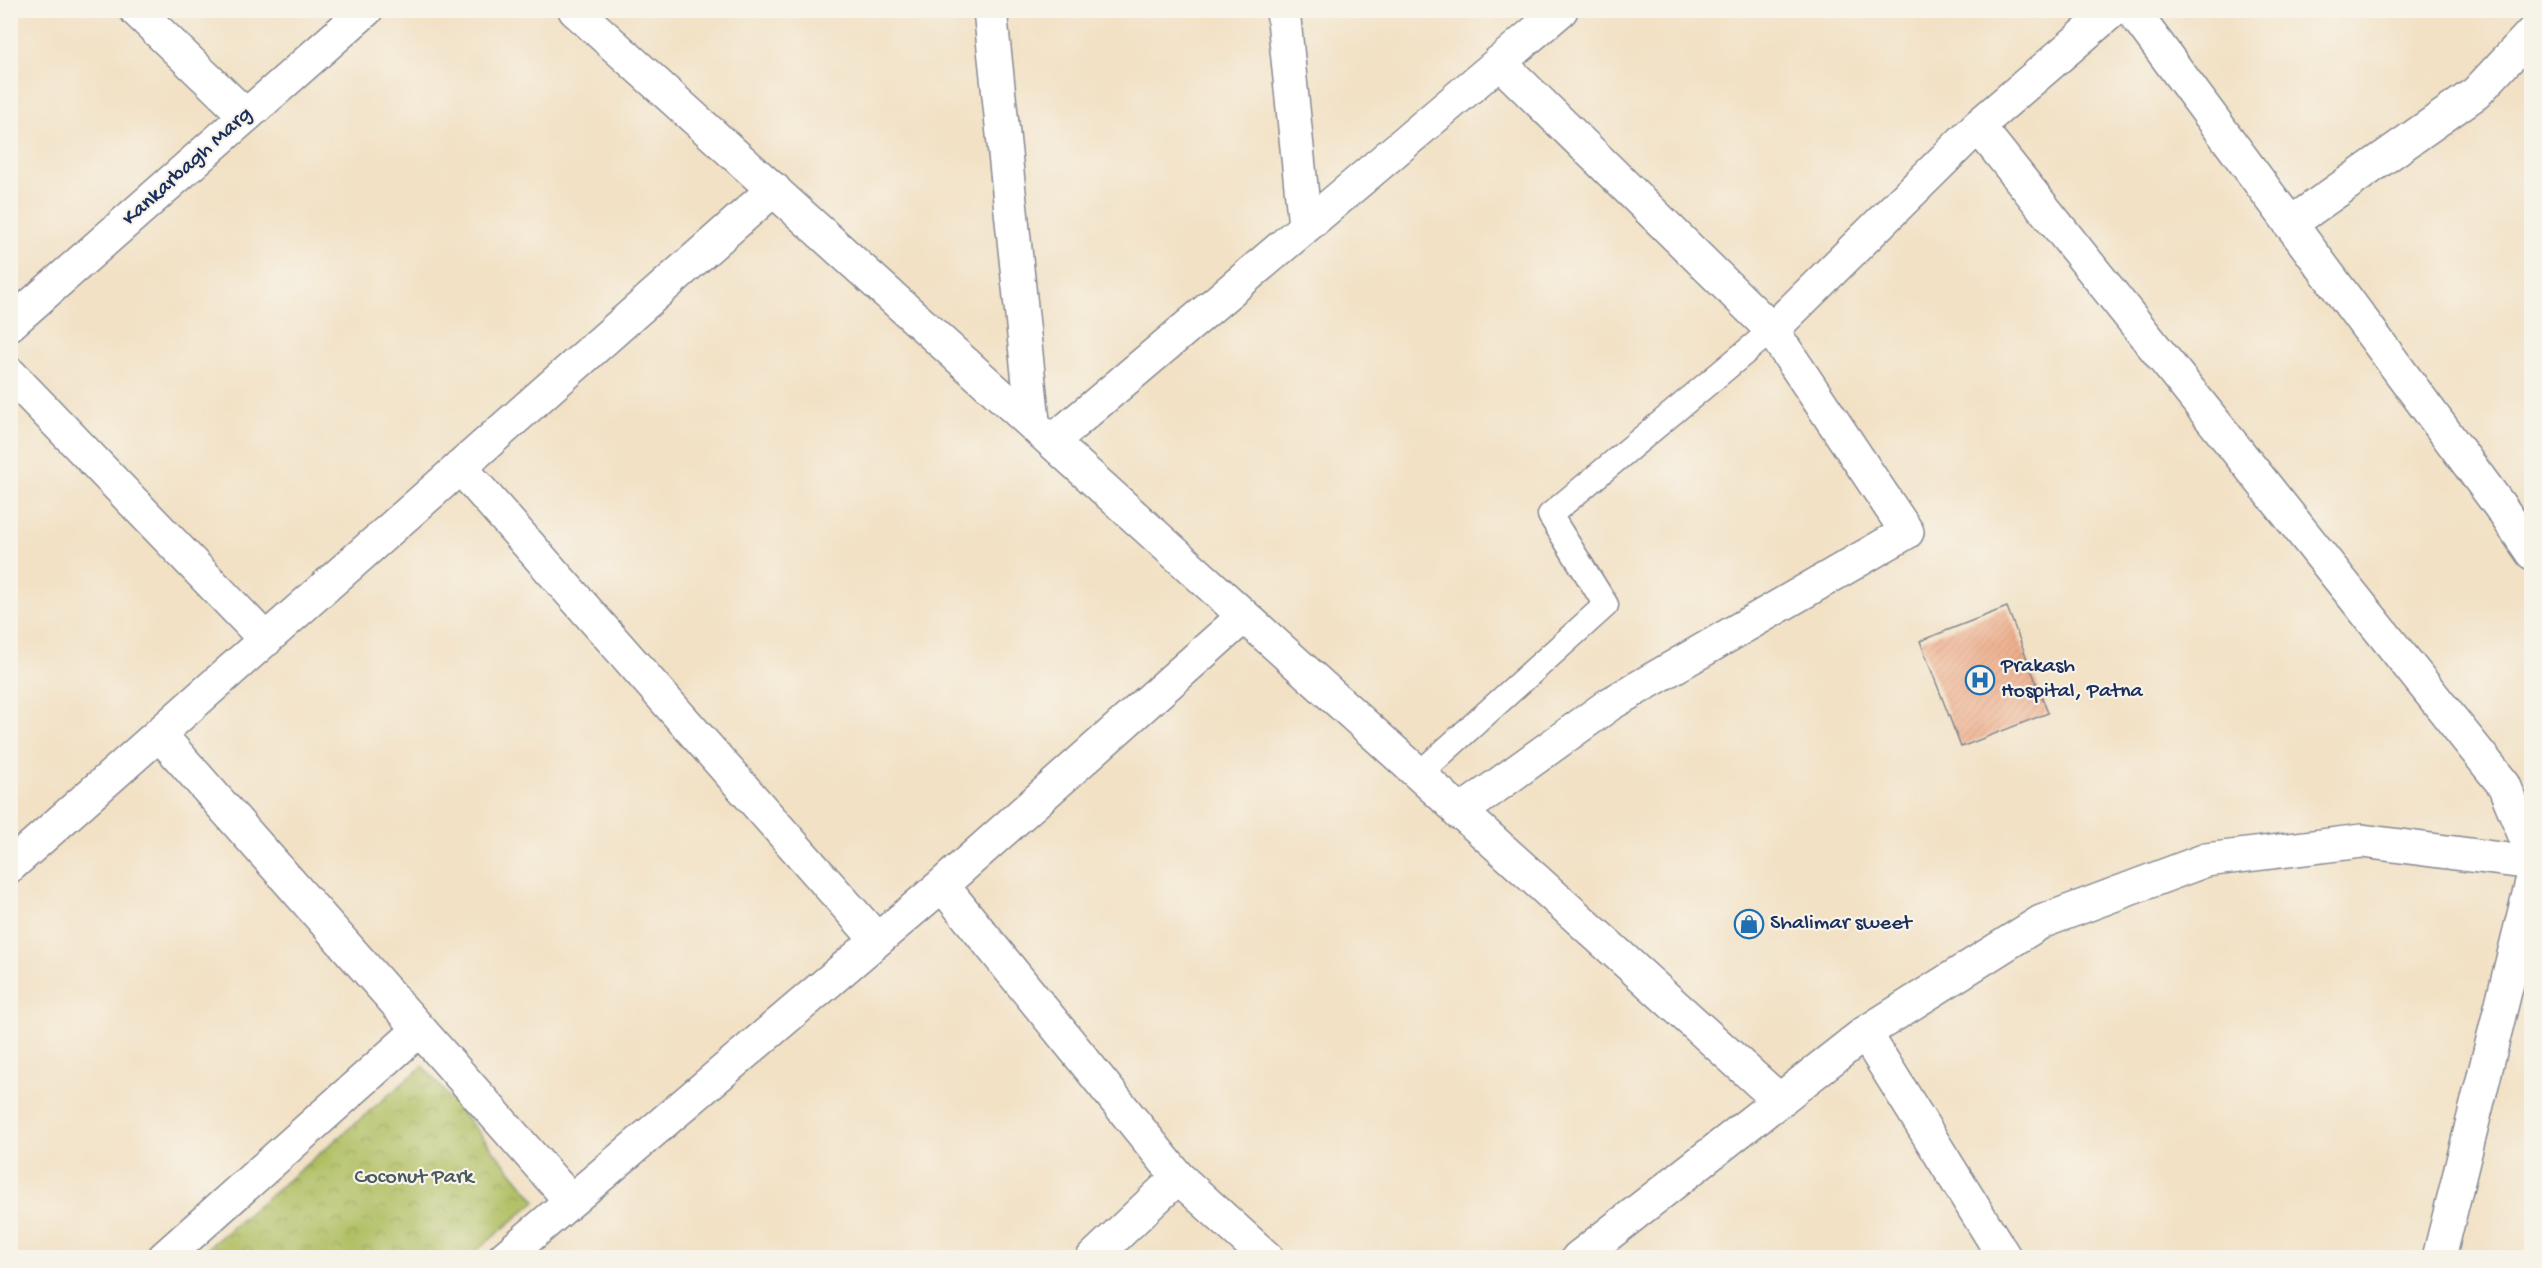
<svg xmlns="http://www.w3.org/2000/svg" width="2542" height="1268" viewBox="0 0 2542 1268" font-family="'Gochi Hand',sans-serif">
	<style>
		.park { fill: url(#park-crowns); stroke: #657660; stroke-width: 1.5 }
		.building { fill: url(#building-hatch) }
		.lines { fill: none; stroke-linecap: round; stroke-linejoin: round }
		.service-casing { stroke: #868892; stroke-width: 27 }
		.minor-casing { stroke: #868892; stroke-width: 36 }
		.tertiary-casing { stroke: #868892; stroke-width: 36 }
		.service { stroke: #fff; stroke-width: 24 }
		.minor { stroke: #fff; stroke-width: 33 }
		.tertiary { stroke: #fff; stroke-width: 33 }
		.labels { text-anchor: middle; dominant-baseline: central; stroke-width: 4.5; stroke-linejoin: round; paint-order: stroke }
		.street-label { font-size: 22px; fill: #1b2f5e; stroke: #f7f3e8 }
		.poi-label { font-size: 22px; fill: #1b2f5e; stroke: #f7f3e8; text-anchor: start }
		.park-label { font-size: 22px; fill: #475a5f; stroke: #f7f3e8 }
	</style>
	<defs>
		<pattern id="park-crowns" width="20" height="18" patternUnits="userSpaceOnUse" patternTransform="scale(1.5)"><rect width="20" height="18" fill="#afbe61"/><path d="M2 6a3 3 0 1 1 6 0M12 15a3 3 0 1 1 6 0" fill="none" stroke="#8e9b53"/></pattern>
		<pattern id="building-hatch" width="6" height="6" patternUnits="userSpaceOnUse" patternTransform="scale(1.5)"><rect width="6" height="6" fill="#efae8b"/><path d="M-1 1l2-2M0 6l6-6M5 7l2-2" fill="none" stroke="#cc967a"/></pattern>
	</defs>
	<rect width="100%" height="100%" fill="#f7f3e8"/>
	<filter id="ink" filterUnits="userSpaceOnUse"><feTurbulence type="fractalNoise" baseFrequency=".0167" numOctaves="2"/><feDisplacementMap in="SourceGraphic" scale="12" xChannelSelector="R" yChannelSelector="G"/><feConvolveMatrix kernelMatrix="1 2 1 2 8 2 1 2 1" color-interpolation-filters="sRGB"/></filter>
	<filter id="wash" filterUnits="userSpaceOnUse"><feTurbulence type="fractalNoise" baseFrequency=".008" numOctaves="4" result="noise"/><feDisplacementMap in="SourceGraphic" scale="24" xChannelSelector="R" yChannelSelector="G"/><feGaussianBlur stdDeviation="1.35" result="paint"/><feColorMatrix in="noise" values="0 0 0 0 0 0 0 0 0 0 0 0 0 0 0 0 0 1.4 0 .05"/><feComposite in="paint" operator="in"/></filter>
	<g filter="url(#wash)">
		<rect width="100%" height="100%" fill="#f2e1c5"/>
		<path class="park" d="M423,1066L536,1201L469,1257H197Z"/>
		<g id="blocks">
			<path class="building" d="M2007,607L2048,713L1961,747L1920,641Z"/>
		</g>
	</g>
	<g filter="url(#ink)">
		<use href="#blocks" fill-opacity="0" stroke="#868892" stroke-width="1.5"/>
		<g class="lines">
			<g class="service-casing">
				<path id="service" d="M1418,775L1606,605L1550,515L1772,330"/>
			</g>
			<g class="minor-casing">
				<path id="minor" d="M136,10L246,116
					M990,10L1033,421
					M1283,10L1305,226
					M2132,10L2499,505L2532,553
					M1499,62L1772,330L1978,126L2113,10
					M1978,126L2504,785L2532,853
					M2290,224L2476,93L2532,33
					M10,324L366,10
					M10,374L266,640
					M1054,440L1561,10
					M460,467L877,940
					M160,735L571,1201
					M1459,813L1610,704L1907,532L1772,330
					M10,866L774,189
					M942,885L1178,1177L1267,1258
					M1865,1033L2005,1258
					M164,1258L419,1030
					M504,1258L942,885L1243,617
					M1093,1258L1178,1177
					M2439,1258L2532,882"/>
			</g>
			<g class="tertiary-casing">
				<path id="tertiary" d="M575,10C978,372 1377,739 1780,1101
					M1578,1258L1865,1033L2041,922L2206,860L2362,841L2532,863"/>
			</g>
			<use href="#service" class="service"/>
			<use href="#minor" class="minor"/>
			<use href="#tertiary" class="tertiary"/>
		</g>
	</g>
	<defs>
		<g id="hospital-ring" transform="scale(1.5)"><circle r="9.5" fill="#f7f3e8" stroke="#1f6fb2" stroke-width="1.5"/><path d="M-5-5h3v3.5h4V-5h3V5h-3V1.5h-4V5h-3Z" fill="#1f6fb2"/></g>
		<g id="shop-ring" transform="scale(1.5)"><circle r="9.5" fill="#f7f3e8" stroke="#1f6fb2" stroke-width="1.5"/><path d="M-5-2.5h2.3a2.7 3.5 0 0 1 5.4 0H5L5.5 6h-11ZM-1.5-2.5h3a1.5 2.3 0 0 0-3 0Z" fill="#1f6fb2"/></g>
	</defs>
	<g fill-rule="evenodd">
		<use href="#hospital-ring" x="1980" y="680"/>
		<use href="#shop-ring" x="1749" y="924"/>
	</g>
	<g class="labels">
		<g class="street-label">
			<text transform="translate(188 167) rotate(-42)">Kankarbagh Marg</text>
		</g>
		<g class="poi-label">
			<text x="2001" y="667">Prakash<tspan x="2001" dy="25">Hospital, Patna</tspan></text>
			<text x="1770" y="924">Shalimar sweet</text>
		</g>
		<g class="park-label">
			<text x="414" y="1178">Coconut Park</text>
		</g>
	</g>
	<rect width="2542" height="1268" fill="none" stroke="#f7f3e8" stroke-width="36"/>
</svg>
